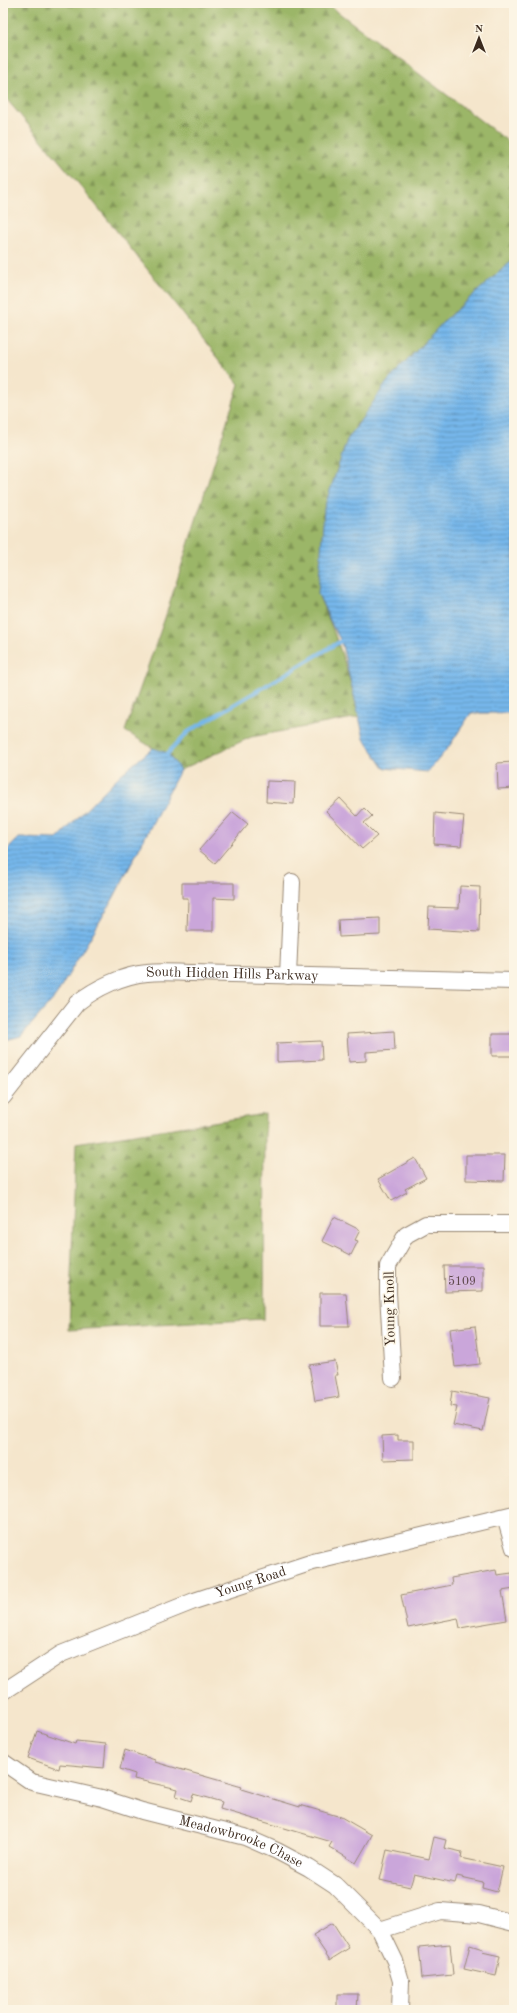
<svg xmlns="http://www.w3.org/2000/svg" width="517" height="2013" viewBox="0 0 517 2013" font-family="'Old Standard TT',serif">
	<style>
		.forest { fill: url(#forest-firs); stroke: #6b7043 }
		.water { fill: url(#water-rules); stroke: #587084 }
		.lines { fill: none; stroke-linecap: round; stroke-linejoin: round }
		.stream { stroke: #76b7eb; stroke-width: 4 }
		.building { fill: #caa6da }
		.minor-casing { stroke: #988875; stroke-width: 18 }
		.minor { stroke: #fff; stroke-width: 16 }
		.labels { text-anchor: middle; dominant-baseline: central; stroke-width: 3; stroke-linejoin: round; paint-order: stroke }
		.number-label { font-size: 12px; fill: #5f494d }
		.street-label { font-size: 14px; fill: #3b2a1e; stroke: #fcf5e5 }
	</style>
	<defs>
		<pattern id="forest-firs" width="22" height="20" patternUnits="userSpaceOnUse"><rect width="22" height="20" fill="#9bb668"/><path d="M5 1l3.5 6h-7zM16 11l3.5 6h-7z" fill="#809455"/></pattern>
		<pattern id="water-rules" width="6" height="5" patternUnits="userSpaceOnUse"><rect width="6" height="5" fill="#76b7eb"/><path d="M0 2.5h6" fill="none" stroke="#6295be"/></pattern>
	</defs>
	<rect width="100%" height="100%" fill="#fcf5e5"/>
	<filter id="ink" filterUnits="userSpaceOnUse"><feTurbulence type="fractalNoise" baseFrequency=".025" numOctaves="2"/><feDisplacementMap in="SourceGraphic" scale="8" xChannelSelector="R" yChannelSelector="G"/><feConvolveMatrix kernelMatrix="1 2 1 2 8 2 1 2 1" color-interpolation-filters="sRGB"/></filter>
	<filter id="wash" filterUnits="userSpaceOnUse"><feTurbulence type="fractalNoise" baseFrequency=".012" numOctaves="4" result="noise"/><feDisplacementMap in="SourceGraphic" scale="16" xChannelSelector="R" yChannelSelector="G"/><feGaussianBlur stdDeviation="0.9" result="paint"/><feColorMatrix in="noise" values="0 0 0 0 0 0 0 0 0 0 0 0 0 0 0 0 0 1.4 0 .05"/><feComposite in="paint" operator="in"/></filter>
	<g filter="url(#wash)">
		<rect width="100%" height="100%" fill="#f5e6cc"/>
		<path class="forest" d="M3,3H326L514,146V259L446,319L318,594C336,634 350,674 359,717L251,737L180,770L153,748L125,731L165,618L239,384L84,190L3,95Z
			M265,1114L264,1319L69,1330L76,1143Z"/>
		<path class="water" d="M514,259V713H471L450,745L428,772L384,768L364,738L341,641L333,627L318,594L324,508L347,440L387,382L446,319Z
			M153,748L168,753L180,770L114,897L56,996L21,1036L3,1041V854L19,838L57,839L120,775Z"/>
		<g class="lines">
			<path class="stream" d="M168,753L188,732L341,641"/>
		</g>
		<g id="blocks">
			<path class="building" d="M514,762V788L498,789L497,763Z
				M267,781L295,782L294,804L266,802Z
				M340,798L357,816L364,808L372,816L364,823L377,836L362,849L326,811Z
				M233,812L248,824L215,863L199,850Z
				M435,813L464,816L461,846L434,844Z
				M182,883H234V899L213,898V931H187L188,898H182Z
				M460,886L480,887L479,932L428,929L429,907L459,908Z
				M380,918V935L339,937L338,920Z
				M394,1031L395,1050L366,1052V1061L349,1062L347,1034Z
				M492,1034H514V1056H492Z
				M321,1041L322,1060L277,1062V1043Z
				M466,1155H505L504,1181L466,1180Z
				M415,1158L426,1178L405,1189L407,1192L391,1201L378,1179Z
				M334,1217L360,1230L355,1240L358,1241L351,1255L322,1241Z
				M444,1266H483V1291L445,1292Z
				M320,1293H346L349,1326H320Z
				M475,1326L480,1364L455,1367L450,1329Z
				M335,1361L338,1375H335L339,1397L315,1401L309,1365Z
				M452,1391L490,1398L483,1431L453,1425L457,1407L450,1406Z
				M398,1435V1440H414V1459L383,1460L382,1436Z
				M496,1570L497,1575L512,1573L514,1589L502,1591L507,1620L460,1628L458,1618L408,1628L401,1595L452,1585L451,1578Z
				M37,1731L75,1744L76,1741L106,1744L104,1768L60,1764L59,1769L28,1758Z
				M125,1750L155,1760V1762L242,1787L241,1789L300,1807V1805L341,1817L372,1835L356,1863L329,1847L332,1842L220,1809L222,1802L193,1794L191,1801L176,1796L178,1789L134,1779L135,1774L120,1769Z
				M434,1837L446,1840L444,1848L462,1852L461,1858L503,1867L497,1892L482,1888L483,1882L457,1876L455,1883L414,1874L410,1887L380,1880L387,1850L429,1859Z
				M333,1923L349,1948L330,1960L313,1935Z
				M450,1944L453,1975L422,1978L419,1947Z
				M470,1945L483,1949L482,1952L500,1956L496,1976L464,1969Z
				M337,1994H358L357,2010H337Z"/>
		</g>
	</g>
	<g filter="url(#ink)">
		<use href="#blocks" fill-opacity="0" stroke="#988875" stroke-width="1"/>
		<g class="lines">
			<g class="minor-casing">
				<g id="minor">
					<path d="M288,976L292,882"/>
					<path id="s1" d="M3,1097L77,1003C96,988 123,975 147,973C162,971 178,973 193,973L514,981"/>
					<path d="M393,1378L388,1293V1266L406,1235L426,1224H514"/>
					<path d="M505,1517L514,1548"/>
					<path id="s2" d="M3,1692L61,1654L194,1601L313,1562L514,1514"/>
					<path id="s3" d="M3,1762L32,1782L102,1798L142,1811L245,1837L277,1851L309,1868L335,1885L380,1930L395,1961L401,1981L400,2010"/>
					<path d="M380,1930L440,1911L479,1914L514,1923"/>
				</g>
			</g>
			<use href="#minor" class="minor"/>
		</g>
	</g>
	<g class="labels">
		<g class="number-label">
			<text x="462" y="1282">5109</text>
		</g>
		<g class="street-label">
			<text stroke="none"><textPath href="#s1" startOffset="282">South Hidden Hills Parkway</textPath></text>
			<text transform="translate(390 1309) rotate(-91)">Young Knoll</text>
			<text stroke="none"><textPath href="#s2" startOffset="272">Young Road</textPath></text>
			<text stroke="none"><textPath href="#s3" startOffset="253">Meadowbrooke Chase</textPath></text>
		</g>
	</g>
	<rect width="517" height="2013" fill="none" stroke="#fcf5e5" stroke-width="16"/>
	<g transform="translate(479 38)" stroke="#fcf5e5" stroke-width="3" paint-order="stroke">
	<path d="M0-3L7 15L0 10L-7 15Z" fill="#3b2a1e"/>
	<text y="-6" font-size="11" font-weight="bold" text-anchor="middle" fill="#3b2a1e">N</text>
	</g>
</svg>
